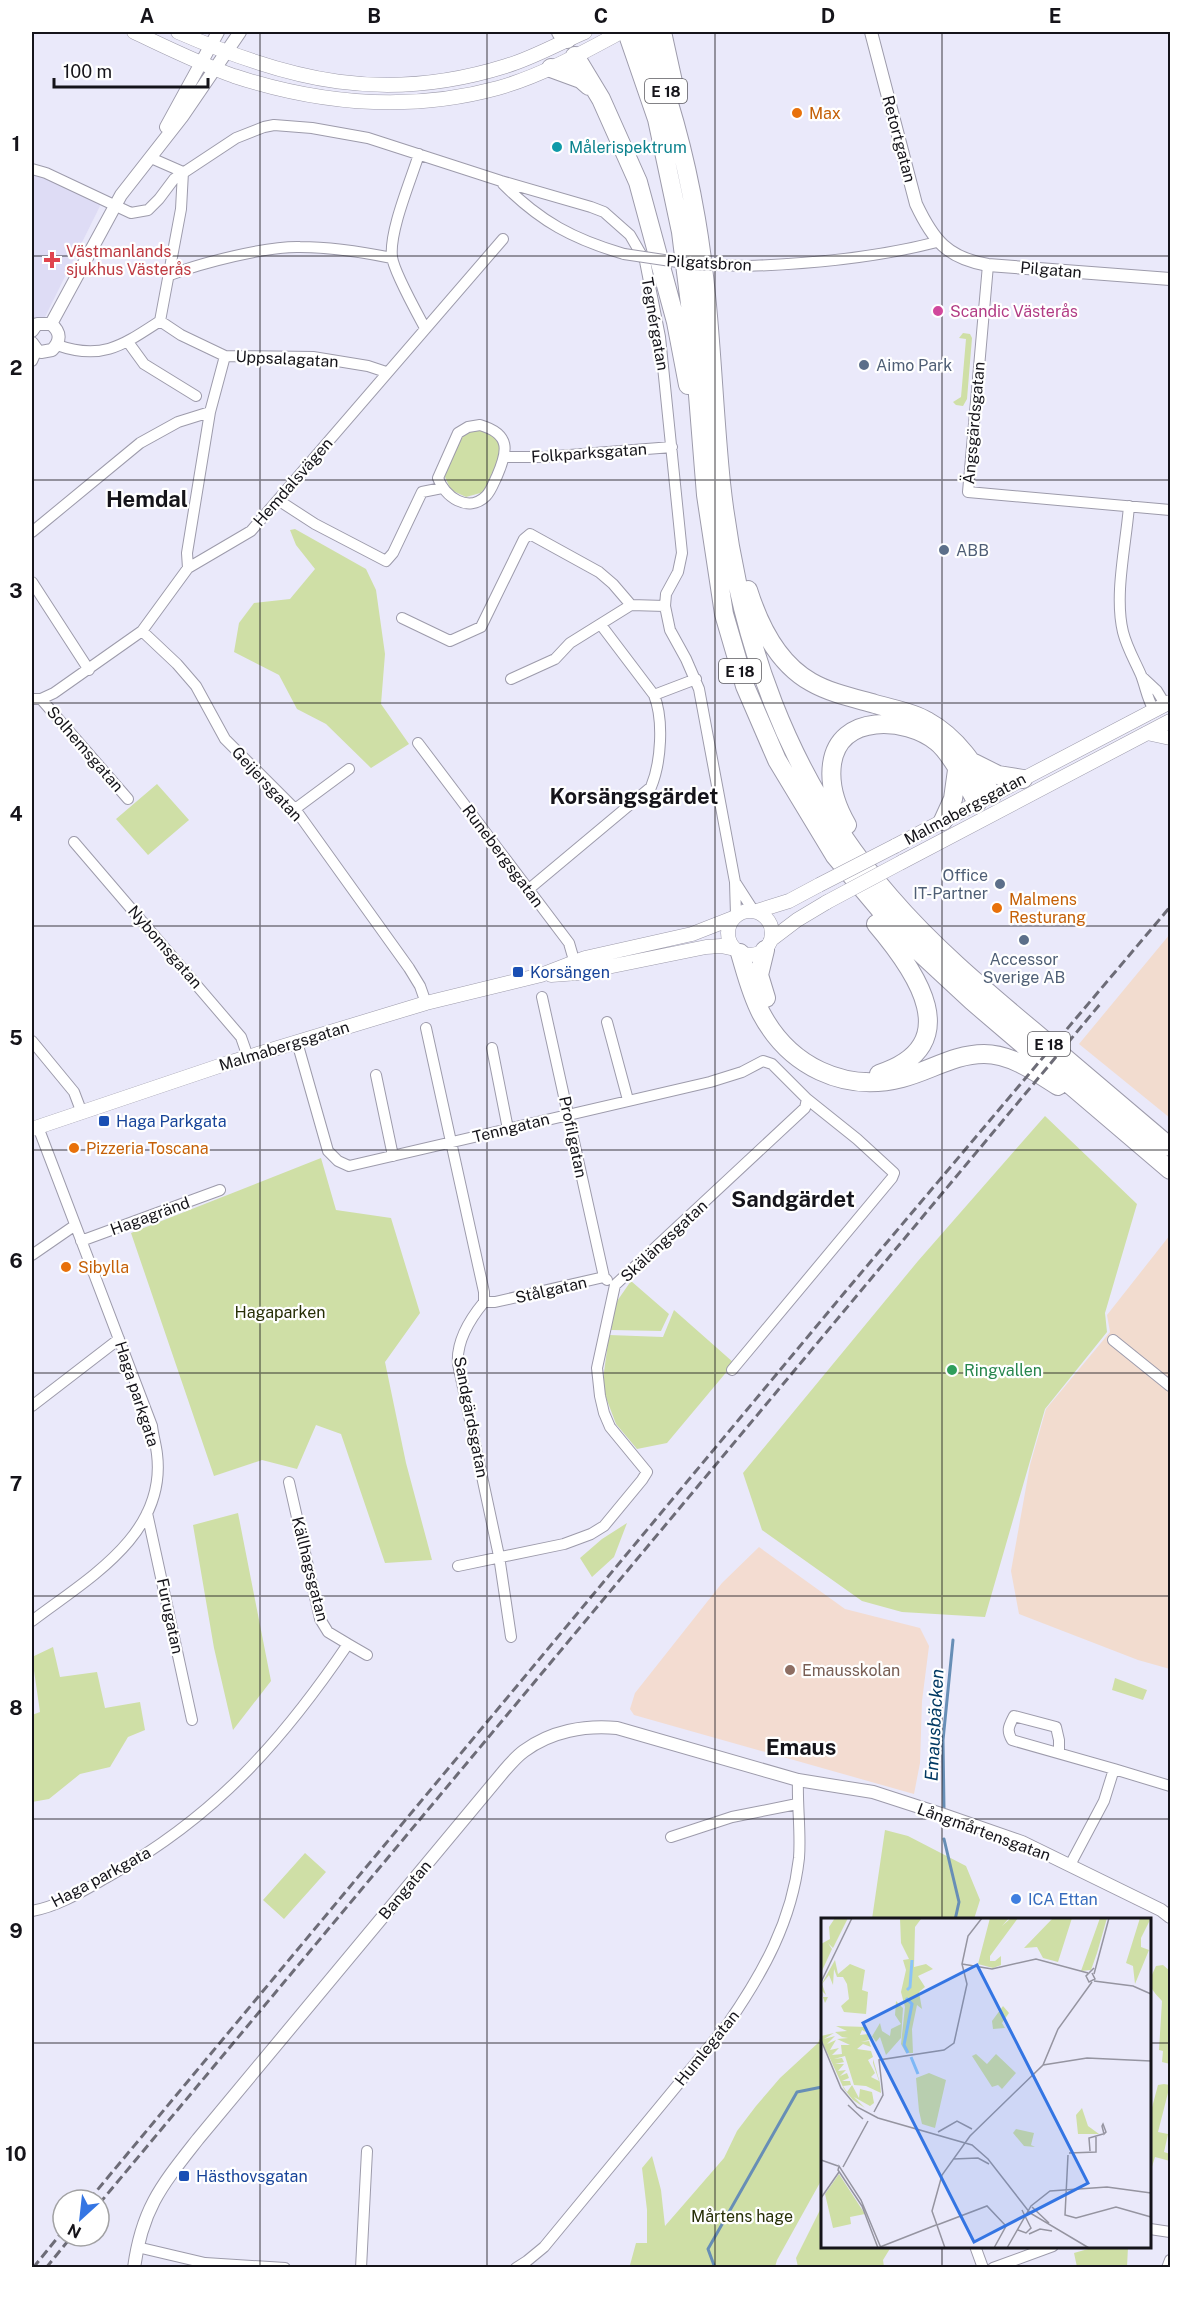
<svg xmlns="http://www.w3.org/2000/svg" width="1202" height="2299" viewBox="0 0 1202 2299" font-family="'Public Sans',sans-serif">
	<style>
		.commercial { fill: #f2dccf }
		.built { fill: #dedcf5 }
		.education { fill: #f3dcd1 }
		.green { fill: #cfdfa6 }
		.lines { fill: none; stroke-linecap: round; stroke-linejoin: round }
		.stream { stroke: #678eb6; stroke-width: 3 }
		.minor-casing { stroke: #9d9bab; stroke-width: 12 }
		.tertiary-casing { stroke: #9d9bab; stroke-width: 14 }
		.secondary-casing { stroke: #9d9bab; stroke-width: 15 }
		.motorway-casing { stroke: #9d9bab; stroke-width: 20 }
		.minor { stroke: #fff; stroke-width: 10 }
		.tertiary { stroke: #fff; stroke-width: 12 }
		.secondary { stroke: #fff; stroke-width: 14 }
		.motorway { stroke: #fff; stroke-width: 18 }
		.rail { stroke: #6d6c77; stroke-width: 3; stroke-dasharray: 9 4.5; stroke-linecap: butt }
		.minor-bridge-casing { stroke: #9d9bab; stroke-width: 12; stroke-linecap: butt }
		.secondary-bridge-casing { stroke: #9d9bab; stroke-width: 15; stroke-linecap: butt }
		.minor-bridge { stroke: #fff; stroke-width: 10 }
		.secondary-bridge { stroke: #fff; stroke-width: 14 }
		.grid { fill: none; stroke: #15141a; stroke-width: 1.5; stroke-opacity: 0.55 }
		.food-dot { fill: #e8710a; stroke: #fff; stroke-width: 2 }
		.culture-dot { fill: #0f9aa8; stroke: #fff; stroke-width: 2 }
		.health-dot { fill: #e0444e; stroke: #fff; stroke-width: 2 }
		.hotel-dot { fill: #d1479c; stroke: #fff; stroke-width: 2 }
		.service-dot { fill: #5c6f8a; stroke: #fff; stroke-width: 2 }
		.transit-dot { fill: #1a4fb4; stroke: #fff; stroke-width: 2 }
		.leisure-dot { fill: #2e9e5b; stroke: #fff; stroke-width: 2 }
		.education-dot { fill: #8d6e63; stroke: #fff; stroke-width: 2 }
		.shop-dot { fill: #3f7fe0; stroke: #fff; stroke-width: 2 }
		.labels { text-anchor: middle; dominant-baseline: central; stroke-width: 4.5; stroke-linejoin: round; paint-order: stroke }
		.shield { fill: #fff; stroke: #5b5a5f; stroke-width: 1.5 }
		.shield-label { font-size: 15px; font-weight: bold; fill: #15141a }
		.food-label { font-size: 16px; fill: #c56008; stroke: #fff; text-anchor: start }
		.street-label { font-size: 16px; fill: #15141a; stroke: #fff }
		.culture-label { font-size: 16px; fill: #0d838f; stroke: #fff; text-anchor: start }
		.health-label { font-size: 16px; fill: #be3a42; stroke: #fff; text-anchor: start }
		.hotel-label { font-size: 16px; fill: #b23c85; stroke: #fff; text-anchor: start }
		.service-label { font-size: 16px; fill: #4e5e75; stroke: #fff; text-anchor: start }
		.transit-label { font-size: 16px; fill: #164399; stroke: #fff; text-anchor: start }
		.park-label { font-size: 16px; fill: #262e05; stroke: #fff }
		.leisure-label { font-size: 16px; fill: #27864d; stroke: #fff; text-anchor: start }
		.education-label { font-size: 16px; fill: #785e54; stroke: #fff; text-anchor: start }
		.shop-label { font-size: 16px; fill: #366cbe; stroke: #fff; text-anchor: start }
		.water-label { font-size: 18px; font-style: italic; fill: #003963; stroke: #fff }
		.district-label { font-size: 22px; font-weight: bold; fill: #15141a; stroke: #fff }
		.inset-river { fill: none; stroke: #8ac3f9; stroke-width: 3 }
		.inset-road { fill: none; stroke: #9594a0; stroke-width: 1.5 }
		.view { fill: #3475e3; fill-opacity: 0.15; stroke: #3475e3; stroke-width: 3 }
		.inset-edge { fill: none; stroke: #15141a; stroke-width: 3 }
		.neatline { fill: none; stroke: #15141a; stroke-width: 2 }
		.grid-label { font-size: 20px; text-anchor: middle; font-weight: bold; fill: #15141a }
	</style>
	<rect width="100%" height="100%" fill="#eae9fa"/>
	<path class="commercial" d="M1170,934V1118L1079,1044Z
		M1170,1235V1669L1138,1660L1019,1614L1011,1571L1030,1465L1046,1409L1110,1332L1107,1315Z"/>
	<path class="built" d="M32,168L101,204L45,317L32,320Z"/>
	<path class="education" d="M759,1547L845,1609L920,1628L929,1646L922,1701L920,1763L914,1794L634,1715L630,1709L635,1693L722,1583Z"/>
	<path class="green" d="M963,333L970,334L972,338L967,399L963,406L956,405L953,402L961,397L966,339L959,338Z
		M477,427L498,436L502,452L484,492L466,497L451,490L444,475L461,437Z
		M295,529L366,569L376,590L385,654L381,704L409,744L371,768L326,724L297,709L279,675L234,652L239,623L254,603L290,599L315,569L296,545L290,530Z
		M157,784L189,820L148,855L116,819Z
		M1045,1116L1137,1204L1105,1313L1107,1332L1045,1409L985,1617L902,1612L862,1601L762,1530L743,1473L918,1261Z
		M321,1158L336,1210L391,1218L420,1313L385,1362L406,1463L432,1560L385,1563L341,1434L316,1425L297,1469L262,1460L214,1476L131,1233Z
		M631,1281L669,1314L661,1331L611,1330L615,1304Z
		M674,1310L734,1363L667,1443L637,1449L616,1424L602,1387L609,1335L663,1337Z
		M238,1513L271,1681L233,1730L214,1648L193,1525Z
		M627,1523L614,1557L592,1577L580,1558L602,1539Z
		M53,1647L60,1677L97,1672L105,1708L140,1702L145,1730L128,1737L110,1767L80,1774L49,1799L32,1802V1715L40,1712L32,1657Z
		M1115,1678L1147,1690L1143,1700L1112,1690Z
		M885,1830L908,1836L966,1866L980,1900L974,1919H872Z
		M305,1853L326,1872L284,1919L263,1900Z
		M1163,1965L1170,1971V2064L1162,2062L1163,2051L1159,2050L1162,2001C1148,1986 1147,1985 1156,1966Z
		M822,2034V2179L777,2260L775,2267H598V2266L630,2265L636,2243H647V2210L642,2168L652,2156L661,2190L665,2226L724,2158L737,2131L756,2106L780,2078L818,2043Z
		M1164,2084L1170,2085L1158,2132L1168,2134L1164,2152L1170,2154V2161L1155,2157L1150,2173V2115L1158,2085Z
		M822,2206V2246L891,2247L883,2260L884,2267H798L796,2258Z
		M1095,2247H1128L1127,2267H1077L1074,2253Z"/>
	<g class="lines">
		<path class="stream" d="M944,1810L943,1740L953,1640
			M944,1839L959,1902L955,1920
			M715,2268L708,2249L797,2092L822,2087"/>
		<g class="minor-casing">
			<path id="minor" d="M419,154C411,180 389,231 392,257C394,272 417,313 425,328
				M151,158L183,172
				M32,169L46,173L131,213L148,210L159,199L174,179L236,138L264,127L274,125L312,128L368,138L501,181L591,207L604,212L630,235L645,261L660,337L682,553L678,572L666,594L665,606L670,630L686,659L699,689L735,882L753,910
				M503,184C541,222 573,239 624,254
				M988,265L968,492L1170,510
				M746,266C810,264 875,258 937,242
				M170,275C201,263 267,246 300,247C331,247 362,252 392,258
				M160,321L181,335L225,356L313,357L368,366L386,372
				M160,321L181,209L183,172
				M128,342L144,364L196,396
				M57,345C102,361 123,345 160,321
				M32,361L37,350
				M480,425C511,434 508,451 497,476C494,482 491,491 486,496C468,514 444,496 438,478L458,433L468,427Z
				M506,457H544L672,447
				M278,500L315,524L386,561L393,553L422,492L442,488
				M1129,506C1126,545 1114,595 1123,632C1127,648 1135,661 1141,675C1146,688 1147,699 1154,710
				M32,532L140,443L178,422L210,412
				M188,568L187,553L210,412L225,356
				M32,582L89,670
				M402,618L450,641L481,627L524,539L530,534L599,572L613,584L631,605L665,606
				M142,631L177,664L196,686L225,739L295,809L409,968L420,986L426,1003
				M1142,677L1157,691L1165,704
				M511,679L555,659L570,643L631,605
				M654,695L696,679
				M32,699H41L54,693L142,631L188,568L251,531L503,239
				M41,699L128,799
				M418,743L569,943L576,967
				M295,809L349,769
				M74,842L241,1037L248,1057
				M735,882L736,915
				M529,889L651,787C661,763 664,720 654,695L601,625
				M542,997L604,1277
				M607,1022L628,1100
				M426,1028L484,1292V1302C470,1319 456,1341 458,1364L499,1556L511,1637
				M32,1041L74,1092L82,1113
				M297,1042L328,1151L338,1161L349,1166L710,1082L742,1072L763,1061L772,1064L807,1099L805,1108L615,1285L597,1368L600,1396L604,1413L610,1427L647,1472L642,1480L604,1526L591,1534L564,1544L458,1566
				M492,1048L508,1129
				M376,1075L393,1156
				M81,1241L220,1190
				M32,1255L74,1226
				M484,1302H495L604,1277L607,1280
				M1113,1340L1170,1386
				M732,1370L892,1178L894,1173L857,1139L807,1099
				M32,1406L119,1339
				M289,1482L320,1619L328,1632L348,1644
				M147,1513L192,1720
				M32,1621C87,1579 167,1535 157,1454C156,1445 153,1435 152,1426L38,1127
				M1059,1753V1740L1056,1727L1014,1716C1009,1726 1006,1730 1012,1740L1114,1769L1104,1801L1070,1865
				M1114,1769L1170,1786
				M671,1837L732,1817L797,1804
				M32,1911C60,1906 86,1889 111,1875C215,1816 281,1743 348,1644L367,1655
				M1150,2229L1170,2232
				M975,2246L983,2268
				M137,2247L205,2263L285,2268
				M361,2268L367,2151
				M516,2268L527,2261L544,2247L727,2025C763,1973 792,1921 799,1858C801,1832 797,1806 798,1780
				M993,2268L1053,2246
				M1167,2268L1170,2260"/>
		</g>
		<g class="tertiary-casing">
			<path id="tertiary" d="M871,32L916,204C933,240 947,258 988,265L1170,279
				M166,127L218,32
				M51,324L121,195L182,117L240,32
				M32,331L37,324H51C61,332 61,341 52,350L41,352L37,350L32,343
				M134,2268C142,2208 162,2185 198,2139L504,1771C510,1764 517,1756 524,1751C551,1731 585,1725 617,1728L798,1780L873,1792L944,1815L1022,1842L1161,1910L1170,1917"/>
		</g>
		<g class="secondary-casing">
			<path id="secondary" d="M134,32C166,47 200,64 234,76C320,104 410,112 498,88C541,76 582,53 621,32
				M178,32C290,81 385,104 506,66C533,58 559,43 585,32
				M1147,733L1170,738
				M895,846L1170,702
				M902,862L1170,721
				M728 933a22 22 0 1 1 44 0a22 22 0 1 1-44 0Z
				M757,911L789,901L819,885
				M772,939L797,920L827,902
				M551,975L578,973L706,947L721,946L735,949
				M32,1129L228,1063L426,1003L541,975L585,958L692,934L733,918"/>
		</g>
		<g class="motorway-casing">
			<path id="motorway" d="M561,32L567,39
				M627,32L657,119L681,232L692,320L706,495L724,614L745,686L777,760L835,856L903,937L972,1001L1170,1170
				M644,32C668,92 685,154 696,219C711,306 712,395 721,483C738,637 787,779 890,897C932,946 982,988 1032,1030C1078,1069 1124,1108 1170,1147
				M662,32L673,82
				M575,56L601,99L638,182L676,322L688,385
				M551,68L581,79L589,86
				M748,590C759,625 777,663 811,682C830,693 854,698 875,704C892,709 912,712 927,721C958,738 975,766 992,795
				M974,763L998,775L1023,779
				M943,821L953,799L957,770
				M847,825C836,806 829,786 832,764C839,713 906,717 937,742C951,753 968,786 977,803
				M876,924C916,971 968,1045 879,1074
				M765,950L759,975L766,998
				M740,953C746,973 751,994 761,1013C789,1066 844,1093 902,1078C930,1071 954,1054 984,1054C1011,1054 1036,1072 1058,1086"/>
		</g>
		<use href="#minor" class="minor"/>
		<use href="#tertiary" class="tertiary"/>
		<use href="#secondary" class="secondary"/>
		<use href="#motorway" class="motorway"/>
		<path class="rail" d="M89,2200L845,1292L1170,907
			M99,2204L1101,1003
			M33,2268L63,2231
			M46,2268L72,2236"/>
		<g class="minor-bridge-casing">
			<path id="minor-bridge" d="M624,254L691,264L746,266"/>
		</g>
		<g class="secondary-bridge-casing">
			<path id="secondary-bridge" d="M819,885L895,846
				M827,902L902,862"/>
		</g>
		<use href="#minor-bridge" class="minor-bridge"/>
		<use href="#secondary-bridge" class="secondary-bridge"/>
	</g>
	<path class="grid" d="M260,32V2268M487,32V2268M715,32V2268M942,32V1920M32,256H1170M32,480H1170M32,703H1170M32,926H1170M32,1150H1170M32,1373H1170M32,1596H1170M32,1819H1170M32,2043H822M1150,2043H1170M942,2246V2268"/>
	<g class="food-dot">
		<circle cx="797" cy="113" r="6"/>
		<circle cx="997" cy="908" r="6"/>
		<circle cx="74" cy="1148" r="6"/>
		<circle cx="66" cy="1267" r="6"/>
	</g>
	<circle class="culture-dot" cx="557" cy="147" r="6"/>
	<path class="health-dot" d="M49 251h6v6h6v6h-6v6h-6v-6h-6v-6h6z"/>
	<circle class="hotel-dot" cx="938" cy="311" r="6"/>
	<g class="service-dot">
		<circle cx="864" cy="365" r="6"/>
		<circle cx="944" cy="550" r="6"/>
		<circle cx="1000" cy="884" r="6"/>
		<circle cx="1024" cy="940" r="6"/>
	</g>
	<g class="transit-dot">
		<rect x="512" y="966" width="12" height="12" rx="3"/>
		<rect x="98" y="1115" width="12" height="12" rx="3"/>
		<rect x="178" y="2170" width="12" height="12" rx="3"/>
	</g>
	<circle class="leisure-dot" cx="952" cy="1370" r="6"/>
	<circle class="education-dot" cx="790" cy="1670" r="6"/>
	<circle class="shop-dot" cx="1016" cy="1899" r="6"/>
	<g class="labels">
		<g class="shield">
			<rect x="645" y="79" width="42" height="24" rx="4.5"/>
			<rect x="719" y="659" width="42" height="24" rx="4.5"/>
			<rect x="1028" y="1032" width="42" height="24" rx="4.5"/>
		</g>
		<g class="shield-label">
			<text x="666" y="91">E 18</text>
			<text x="740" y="671">E 18</text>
			<text x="1049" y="1044">E 18</text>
		</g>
		<g class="food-label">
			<text x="809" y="113">Max</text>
			<text x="1009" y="899">Malmens<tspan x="1009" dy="18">Resturang</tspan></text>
			<text x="86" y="1148">Pizzeria Toscana</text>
			<text x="78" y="1267">Sibylla</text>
		</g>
		<g class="street-label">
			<text transform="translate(899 139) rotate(75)">Retortgatan</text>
			<text transform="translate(709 263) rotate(3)">Pilgatsbron</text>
			<text transform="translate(1051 270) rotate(5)">Pilgatan</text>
			<text transform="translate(655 324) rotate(80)">Tegnérgatan</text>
			<text transform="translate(287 359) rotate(3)">Uppsalagatan</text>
			<text transform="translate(974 423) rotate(-85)">Ängsgärdsgatan</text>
			<text transform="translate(589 453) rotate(-4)">Folkparksgatan</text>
			<text transform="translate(293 482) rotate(-49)">Hemdalsvägen</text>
			<text transform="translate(85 749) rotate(49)">Solhemsgatan</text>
			<text transform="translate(267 784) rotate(47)">Geijersgatan</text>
			<text transform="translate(965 809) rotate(-28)">Malmabergsgatan</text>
			<text transform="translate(503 856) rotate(53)">Runebergsgatan</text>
			<text transform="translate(165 947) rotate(49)">Nybomsgatan</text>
			<text transform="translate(284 1046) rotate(-17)">Malmabergsgatan</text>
			<text transform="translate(511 1128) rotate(-14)">Tenngatan</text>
			<text transform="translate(573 1137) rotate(78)">Profilgatan</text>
			<text transform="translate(150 1216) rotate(-20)">Hagagränd</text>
			<text transform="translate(664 1241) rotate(-43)">Skälängsgatan</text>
			<text transform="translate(551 1290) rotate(-13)">Stålgatan</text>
			<text transform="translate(137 1394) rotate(72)">Haga parkgata</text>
			<text transform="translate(471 1417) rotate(79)">Sandgärdsgatan</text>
			<text transform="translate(310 1569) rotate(76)">Källhagsgatan</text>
			<text transform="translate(170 1616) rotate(78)">Furugatan</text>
			<text transform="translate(984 1832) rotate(20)">Långmårtensgatan</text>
			<text transform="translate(101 1877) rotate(-28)">Haga parkgata</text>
			<text transform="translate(405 1890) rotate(-50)">Bangatan</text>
			<text transform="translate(707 2048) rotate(-51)">Humlegatan</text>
		</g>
		<g class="culture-label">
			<text x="569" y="147">Målerispektrum</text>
		</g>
		<g class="health-label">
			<text x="66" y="251">Västmanlands<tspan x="66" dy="18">sjukhus Västerås</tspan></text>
		</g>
		<g class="hotel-label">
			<text x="950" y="311">Scandic Västerås</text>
		</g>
		<g class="service-label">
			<text x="876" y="365">Aimo Park</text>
			<text x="956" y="550">ABB</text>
			<text x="988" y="875" text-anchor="end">Office<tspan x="988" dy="18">IT-Partner</tspan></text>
			<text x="1024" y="959" text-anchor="middle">Accessor<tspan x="1024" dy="18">Sverige AB</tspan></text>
		</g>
		<g class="transit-label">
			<text x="530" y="972">Korsängen</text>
			<text x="116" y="1121">Haga Parkgata</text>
			<text x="196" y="2176">Hästhovsgatan</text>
		</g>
		<g class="park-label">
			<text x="280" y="1312">Hagaparken</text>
			<text x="742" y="2216">Mårtens hage</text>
		</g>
		<g class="leisure-label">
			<text x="964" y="1370">Ringvallen</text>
		</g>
		<g class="education-label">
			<text x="802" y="1670">Emausskolan</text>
		</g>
		<g class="shop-label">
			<text x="1028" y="1899">ICA Ettan</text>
		</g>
		<g class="water-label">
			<text transform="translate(934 1725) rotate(-87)">Emausbäcken</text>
		</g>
		<g class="district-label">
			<text x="147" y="499">Hemdal</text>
			<text x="634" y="796">Korsängsgärdet</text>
			<text x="793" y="1199">Sandgärdet</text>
			<text x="801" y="1747">Emaus</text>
		</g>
	</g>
	<g transform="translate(821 1918)">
		<rect width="330" height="330" fill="#eae9fa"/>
		<path d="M14,0H27L12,30L7,25L11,31L0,55V26L9,21L8,9ZM79,0L100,1L94,9L93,49L105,46L112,51L97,58L104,69L98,74L101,91L96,87L91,111L92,135H85L80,126L84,89L80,74L85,52L82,42L88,41L80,25ZM169,0H188L181,8L190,0H197L169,38V43H174L180,38V47L172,50L157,46ZM232,0H251L237,44L222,40L216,29L203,30ZM279,0H286L276,35L270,52L260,53ZM319,0H330L320,20V29L328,32L314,66L312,48L305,45ZM14,42L17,56L29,46L44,52L41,72L47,74L45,96L23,94L20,88L28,81L26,66L22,59H16L13,51L12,67L8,57L1,66L5,77L1,73L2,79H7L4,85L0,74V67ZM75,83L82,90L80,120L65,137L59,119L55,124L51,118L52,125L50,120L59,105L61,113L69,118L70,111L80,106L74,97ZM182,88L188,95L181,105L184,110L172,111L171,103ZM15,108L46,109L47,115L41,112L39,117L47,116L48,122L40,124L48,123L50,129L42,126L36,131L50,133L52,139L47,142L54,155L50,159L58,163L52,145V141L59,165L60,175L45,168L33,167L24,138L13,141L21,140L23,144L14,146H23L17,153L25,152L19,158L26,155L28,160L21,163H29L30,167L22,168L26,174L31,167L38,180L39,171L51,174L53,185L49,188L33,179L44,190L32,182L23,171L0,121V118L13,115L3,121L14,118L6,126L15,122L9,132L18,130L11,137L21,136L20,127H29L16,121L27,120L21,119L14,114L26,113ZM155,136L166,146L175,136L195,155L181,171L177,167L171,169L151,138ZM108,155L125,162L114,210L101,206L98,193L95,160ZM261,190L267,208L278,216H257L255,197ZM195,211L213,215L210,227L214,229L203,228L192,215ZM18,256L44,296L29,299L30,306L12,310L4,276Z" fill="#cfdfa6"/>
		<path class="inset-river" d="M86,72L89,69L91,42M85,80L91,86L83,127L87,135M90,139L97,156"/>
		<path class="inset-road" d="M141,46L171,51L215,41L267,55M271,55L274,61L268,64L265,58L273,50M273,56L288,0M273,63L312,68L330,76M0,64L31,0M0,122L20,170L36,189L57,200L151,227L167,241L209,295L268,330M222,147L266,140L330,143M27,187L42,201M53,194L62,177L58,142L123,132L133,125L146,66L141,46L147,18L161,0M282,206L285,214L283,216L281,208ZM117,214L136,203L151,211M269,233L268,220L282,216M248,235L275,234V219M247,237L244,297L255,300L295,289L330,299M132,241L157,240L168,246M0,242L17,248M22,249L47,203M0,280L18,254M211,289L228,305M116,307L166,288L185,308L173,330M197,312L205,315L210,310L201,292M208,316L219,311L231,313M59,329L115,307M57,330L41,288L17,252L18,248L40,282L60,330M124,330L111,293L121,257L149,218L222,147L237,111L271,64M186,330L210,288L229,273L286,269L330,275"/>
		<path class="view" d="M156,47L267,265L153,324L42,105Z"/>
		<rect width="330" height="330" class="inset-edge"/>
	</g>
	<rect width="1202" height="2299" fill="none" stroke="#ffffff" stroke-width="66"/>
	<g transform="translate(81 2218) rotate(207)"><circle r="28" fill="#ffffff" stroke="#a1a1a3" stroke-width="1.5"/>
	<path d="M0-4.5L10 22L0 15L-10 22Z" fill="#3475e3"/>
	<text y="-9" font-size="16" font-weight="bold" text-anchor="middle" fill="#15141a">N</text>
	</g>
	<path d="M54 78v9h154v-9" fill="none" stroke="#15141a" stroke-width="3"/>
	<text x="63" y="78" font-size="18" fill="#15141a" stroke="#ffffff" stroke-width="4.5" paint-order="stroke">100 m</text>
	<rect x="33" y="33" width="1136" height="2233" class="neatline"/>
	<g class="grid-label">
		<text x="147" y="23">A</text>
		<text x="374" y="23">B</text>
		<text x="601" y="23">C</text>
		<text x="828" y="23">D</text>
		<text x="1055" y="23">E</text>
		<text x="16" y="151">1</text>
		<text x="16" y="375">2</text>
		<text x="16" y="598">3</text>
		<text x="16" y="821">4</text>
		<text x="16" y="1045">5</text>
		<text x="16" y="1268">6</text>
		<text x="16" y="1491">7</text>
		<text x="16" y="1715">8</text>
		<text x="16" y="1938">9</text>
		<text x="16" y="2161">10</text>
	</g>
</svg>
